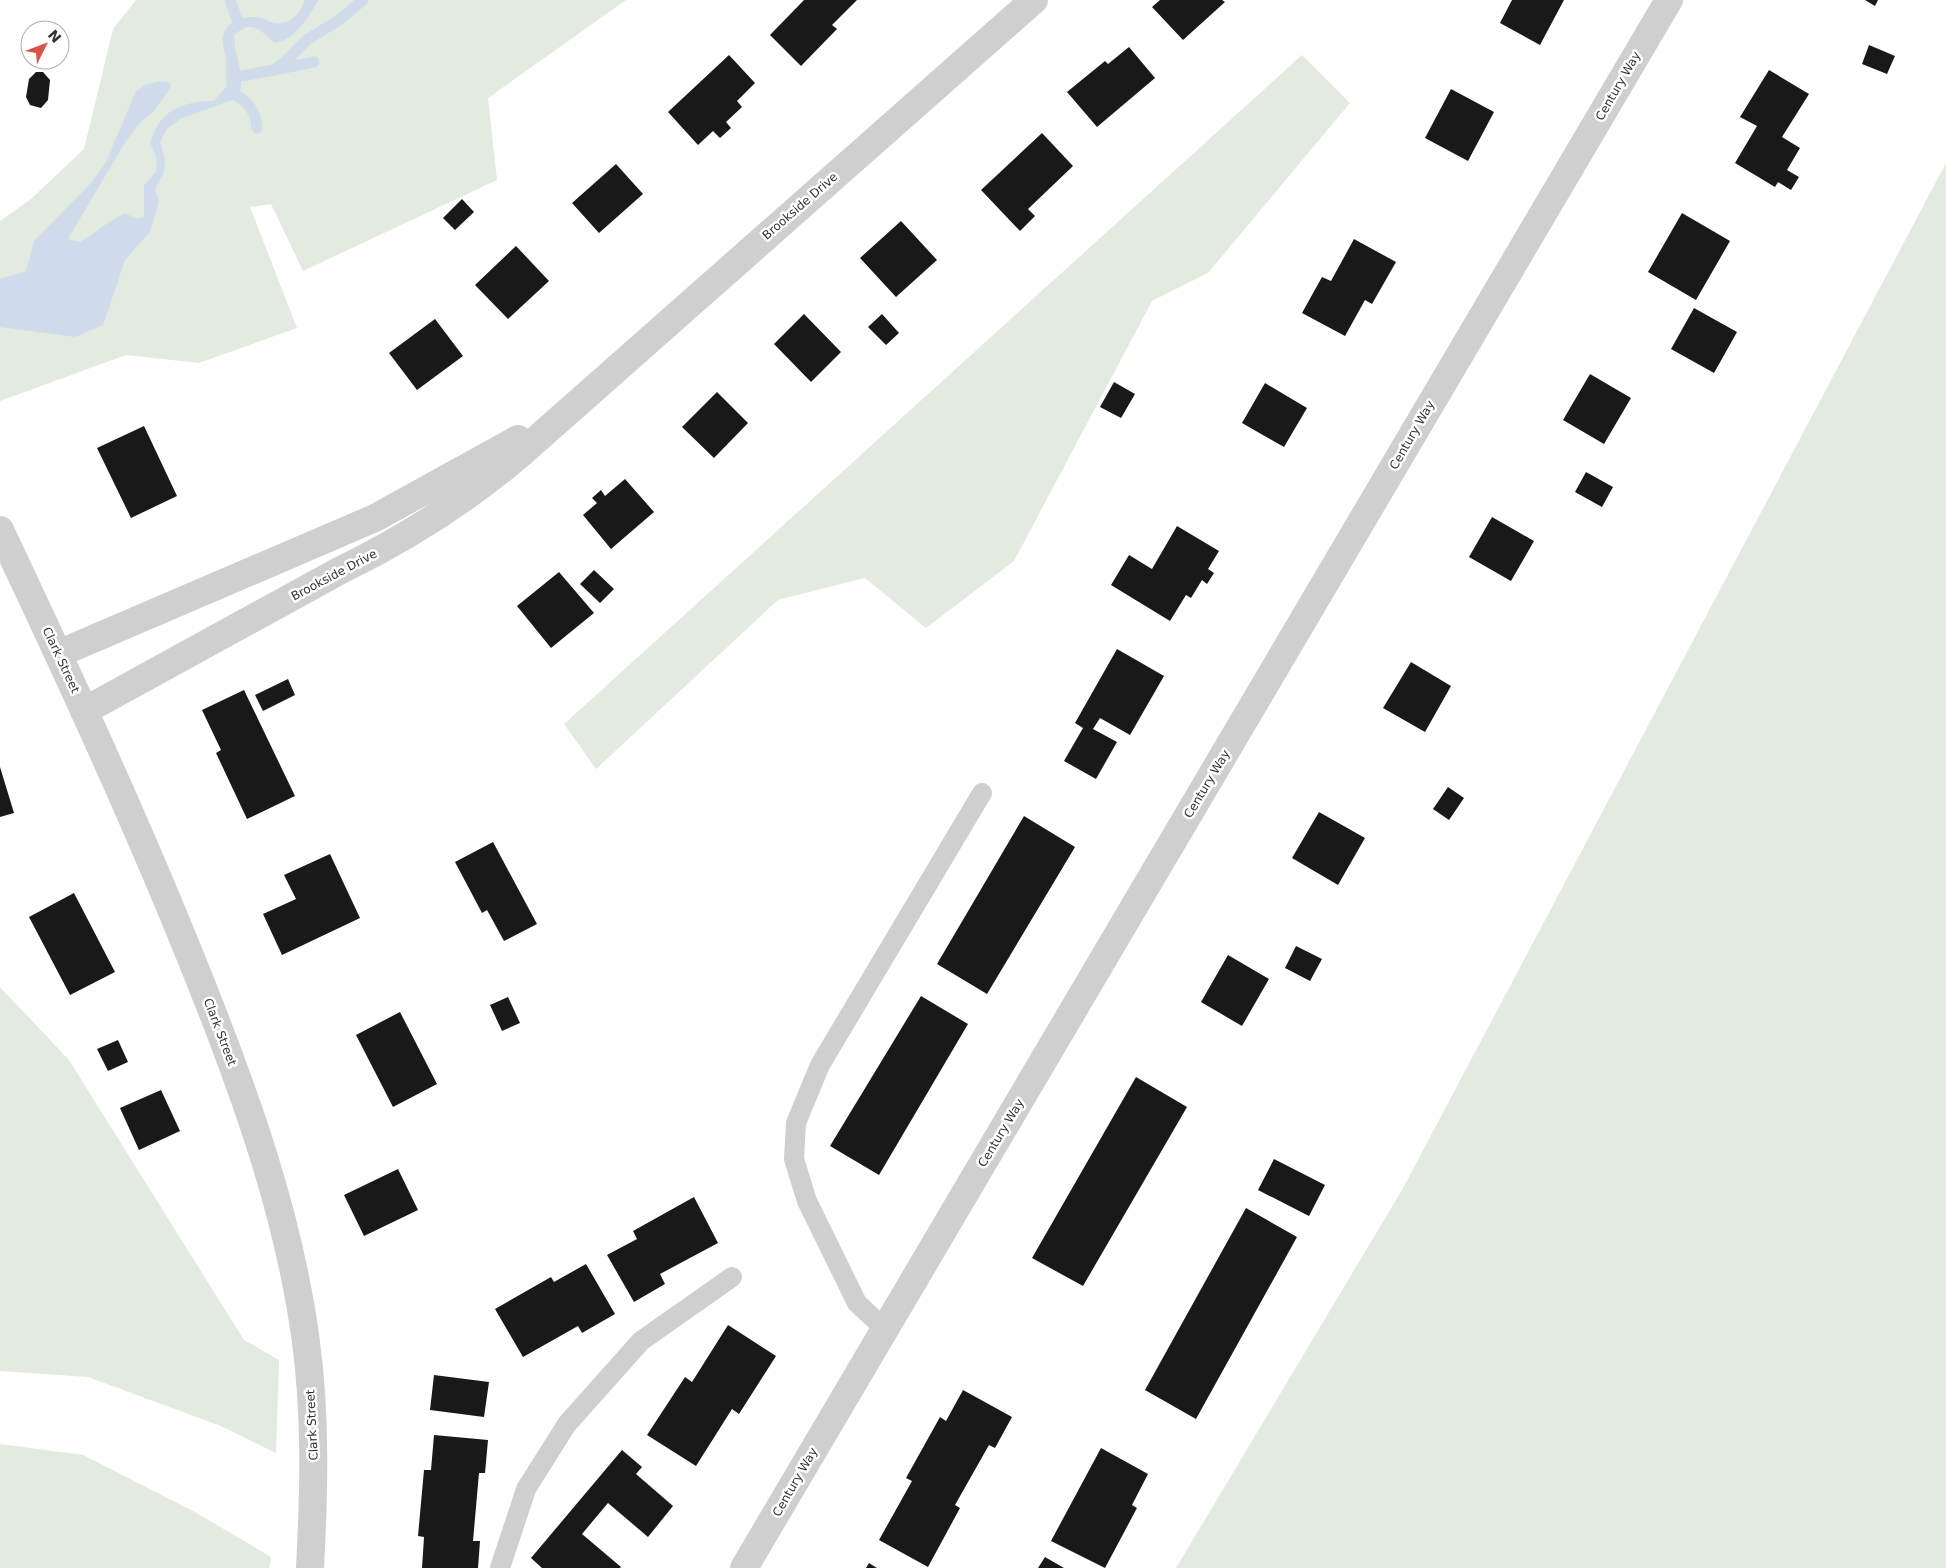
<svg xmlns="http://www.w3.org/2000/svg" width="1946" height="1568" viewBox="0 0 1946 1568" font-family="'DejaVu Sans',sans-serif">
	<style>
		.green { fill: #e3eadf }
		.water { fill: #d0dceb }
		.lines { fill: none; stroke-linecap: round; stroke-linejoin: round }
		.stream { stroke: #d0dceb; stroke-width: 11 }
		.building { fill: #191919 }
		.lane { stroke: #cfcfcf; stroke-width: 20 }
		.street { stroke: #cfcfcf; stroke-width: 28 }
		.labels { text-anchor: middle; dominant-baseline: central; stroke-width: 5; stroke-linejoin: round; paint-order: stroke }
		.street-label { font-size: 12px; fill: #323232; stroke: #fff }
	</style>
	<rect width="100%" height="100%" fill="#fff"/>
	<path class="green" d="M136,0H626L488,98L497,180L303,271L271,204L250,207L297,328L199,363L126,355L0,401V221L31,199L84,149L113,29Z
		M1302,55L1350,103L1208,273L1152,301L1014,561L926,628L865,578L778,600L596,769L564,724Z
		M1946,163V1568H1176L1402,1190Z
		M0,987L69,1060L244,1340L279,1360L276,1453L221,1426L88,1377L0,1371Z
		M0,1444L83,1455L195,1512L271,1557L269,1568H0Z"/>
	<path class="water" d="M305,0H318C309,17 296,39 275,43C260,31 253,18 234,35C234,56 247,77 238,98L180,119L167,129L160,142L165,159L164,172L155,190L159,202L150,232L125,260L103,325L75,337L0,327V279L26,271L34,241L90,184L106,162L136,91C147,83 156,81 169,82L171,87L155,110L138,125L124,144L68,239L80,242C96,233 109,220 125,213L137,219L144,216V185L156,172L157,159L150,143C152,137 154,130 158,125C169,106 193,101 214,101L227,86C225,77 227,69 226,59C225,52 222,43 223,36C227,19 248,15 262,18C268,20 274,25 281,23C294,21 300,12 305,0Z"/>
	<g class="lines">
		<path class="stream" d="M230,0L239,25
			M279,69L314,62
			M236,77L274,70L286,61L308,39L339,20L363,0
			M228,93C245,96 256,111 257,128"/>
	</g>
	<path class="building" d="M804,0H857L832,25L837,29L801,66L770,35Z
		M1160,0H1222L1225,2L1183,40L1152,7Z
		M1512,0H1564L1540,45L1500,23Z
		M1865,0H1878L1875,6Z
		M1869,45L1895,56L1887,74L1862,64Z
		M1129,47L1155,78L1097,127L1067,92L1105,61L1108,64Z
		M729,55L755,83L737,101L742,107L726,122L731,128L720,138L713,131L698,145L668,112Z
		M1769,70L1809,94L1782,137L1800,148L1787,170L1799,177L1791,190L1778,182L1775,187L1735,163L1757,126L1740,117Z
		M36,72H43L50,80L48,100L41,108L30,105L26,97L29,79Z
		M1451,89L1494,112L1468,161L1425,138Z
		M1042,133L1073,166L1028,209L1035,216L1020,231L981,190Z
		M616,164L643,194L599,233L572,203Z
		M462,199L474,212L455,230L443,218Z
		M1682,213L1730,241L1696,300L1648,272Z
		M901,221L937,260L896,297L860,258Z
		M1354,239L1396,262L1372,304L1365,300L1345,336L1302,313L1322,277L1331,281Z
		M516,246L549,281L508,319L475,285Z
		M1694,308L1737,332L1714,373L1671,349Z
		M804,314L841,352L811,382L774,344Z
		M882,314L899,333L886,345L868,327Z
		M435,319L463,356L417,390L389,353Z
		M1590,374L1631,398L1604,444L1563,420Z
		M1114,382L1135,394L1121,418L1100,407Z
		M1265,383L1307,408L1284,447L1242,423Z
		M717,392L748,423L714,458L682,427Z
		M144,426L177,496L131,518L97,448Z
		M1586,472L1613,487L1602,507L1575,492Z
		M625,479L654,512L611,549L583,515L597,503L592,498L601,490L605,496Z
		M1492,517L1534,541L1511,581L1469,557Z
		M1177,526L1219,551L1208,569L1214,573L1207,584L1202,580L1191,598L1186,595L1170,621L1111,585L1129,555L1152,569Z
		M594,570L614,589L600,603L580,584Z
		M559,572L594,613L551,648L517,606Z
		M1117,649L1164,676L1130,735L1100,718L1093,729L1117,742L1096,779L1064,761L1083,728L1075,723Z
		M1411,662L1451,686L1425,732L1383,708Z
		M288,679L295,695L263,711L255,695Z
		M244,690L295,796L247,819L216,753L221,750L202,710Z
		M0,767L14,813L0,817Z
		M1448,787L1464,798L1449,820L1433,809Z
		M1319,812L1365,838L1338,885L1292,858Z
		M1024,816L1075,847L987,994L937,964Z
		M493,842L537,924L504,941L487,910L482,913L455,862Z
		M330,854L360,918L282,955L263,914L296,899L284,875Z
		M74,893L115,972L70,995L29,917Z
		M1296,946L1322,959L1310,981L1285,968Z
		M1228,955L1269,979L1242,1026L1201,1002Z
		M921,996L968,1024L879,1175L830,1146Z
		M508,997L520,1023L502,1031L490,1005Z
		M400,1012L437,1084L393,1107L356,1035Z
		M118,1040L128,1062L108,1071L97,1049Z
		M1136,1077L1187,1107L1083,1286L1032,1258Z
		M161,1090L180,1131L139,1150L120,1108Z
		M1274,1159L1325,1185L1309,1216L1258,1190Z
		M398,1169L418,1210L364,1236L344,1195Z
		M694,1197L718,1243L660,1274L665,1284L634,1302L607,1255L637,1239L633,1231Z
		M1246,1208L1297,1237L1196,1419L1145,1390Z
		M586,1264L615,1314L582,1333L578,1326L523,1357L495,1309L551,1277L554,1282Z
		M728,1325L776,1356L739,1414L732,1409L696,1466L647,1435L685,1377L692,1382Z
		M434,1375L489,1382L484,1417L430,1410Z
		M963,1390L1012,1417L995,1448L989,1445L955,1505L960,1508L928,1567L879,1540L912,1481L906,1478L940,1417L946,1421Z
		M434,1435L488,1440L485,1473H479L473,1541H480L478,1568H422L424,1537L418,1536L424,1470H431Z
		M1101,1448L1148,1474L1132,1505L1137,1508L1105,1568L1051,1541Z
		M622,1450L642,1467L636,1474L673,1506L648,1537L608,1503L582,1534L621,1567L620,1568H542L531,1558Z
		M1045,1557L1064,1568H1038Z
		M869,1563L877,1568H866Z"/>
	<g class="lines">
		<path class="lane" d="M885,1329L857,1303L807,1201L794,1159L796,1123L820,1065L982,793
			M500,1568L526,1489L567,1424L641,1341L732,1277"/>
		<path class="street" d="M0,530C69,676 137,823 197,973C245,1093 289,1214 306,1342C316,1417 314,1493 310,1568
			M58,654L375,518L518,439
			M84,711L339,571C403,540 465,501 519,455L1034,0
			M744,1568L1669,0"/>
	</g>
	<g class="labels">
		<g class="street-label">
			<text transform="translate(1618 86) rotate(-60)">Century Way</text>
			<text transform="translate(800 206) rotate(-41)">Brookside Drive</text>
			<text transform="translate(1412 435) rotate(-60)">Century Way</text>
			<text transform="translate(334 575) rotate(-28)">Brookside Drive</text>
			<text transform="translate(61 660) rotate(65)">Clark Street</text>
			<text transform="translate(1207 784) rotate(-59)">Century Way</text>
			<text transform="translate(220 1032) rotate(69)">Clark Street</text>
			<text transform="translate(1001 1133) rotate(-59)">Century Way</text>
			<text transform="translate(312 1425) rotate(-93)">Clark Street</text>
			<text transform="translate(795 1482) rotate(-60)">Century Way</text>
		</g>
	</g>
	<g transform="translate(45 45) rotate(48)"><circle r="24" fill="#ffffff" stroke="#adadad"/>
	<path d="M0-4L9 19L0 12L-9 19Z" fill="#d85345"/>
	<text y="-8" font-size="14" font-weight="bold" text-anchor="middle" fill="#323232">N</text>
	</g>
</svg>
